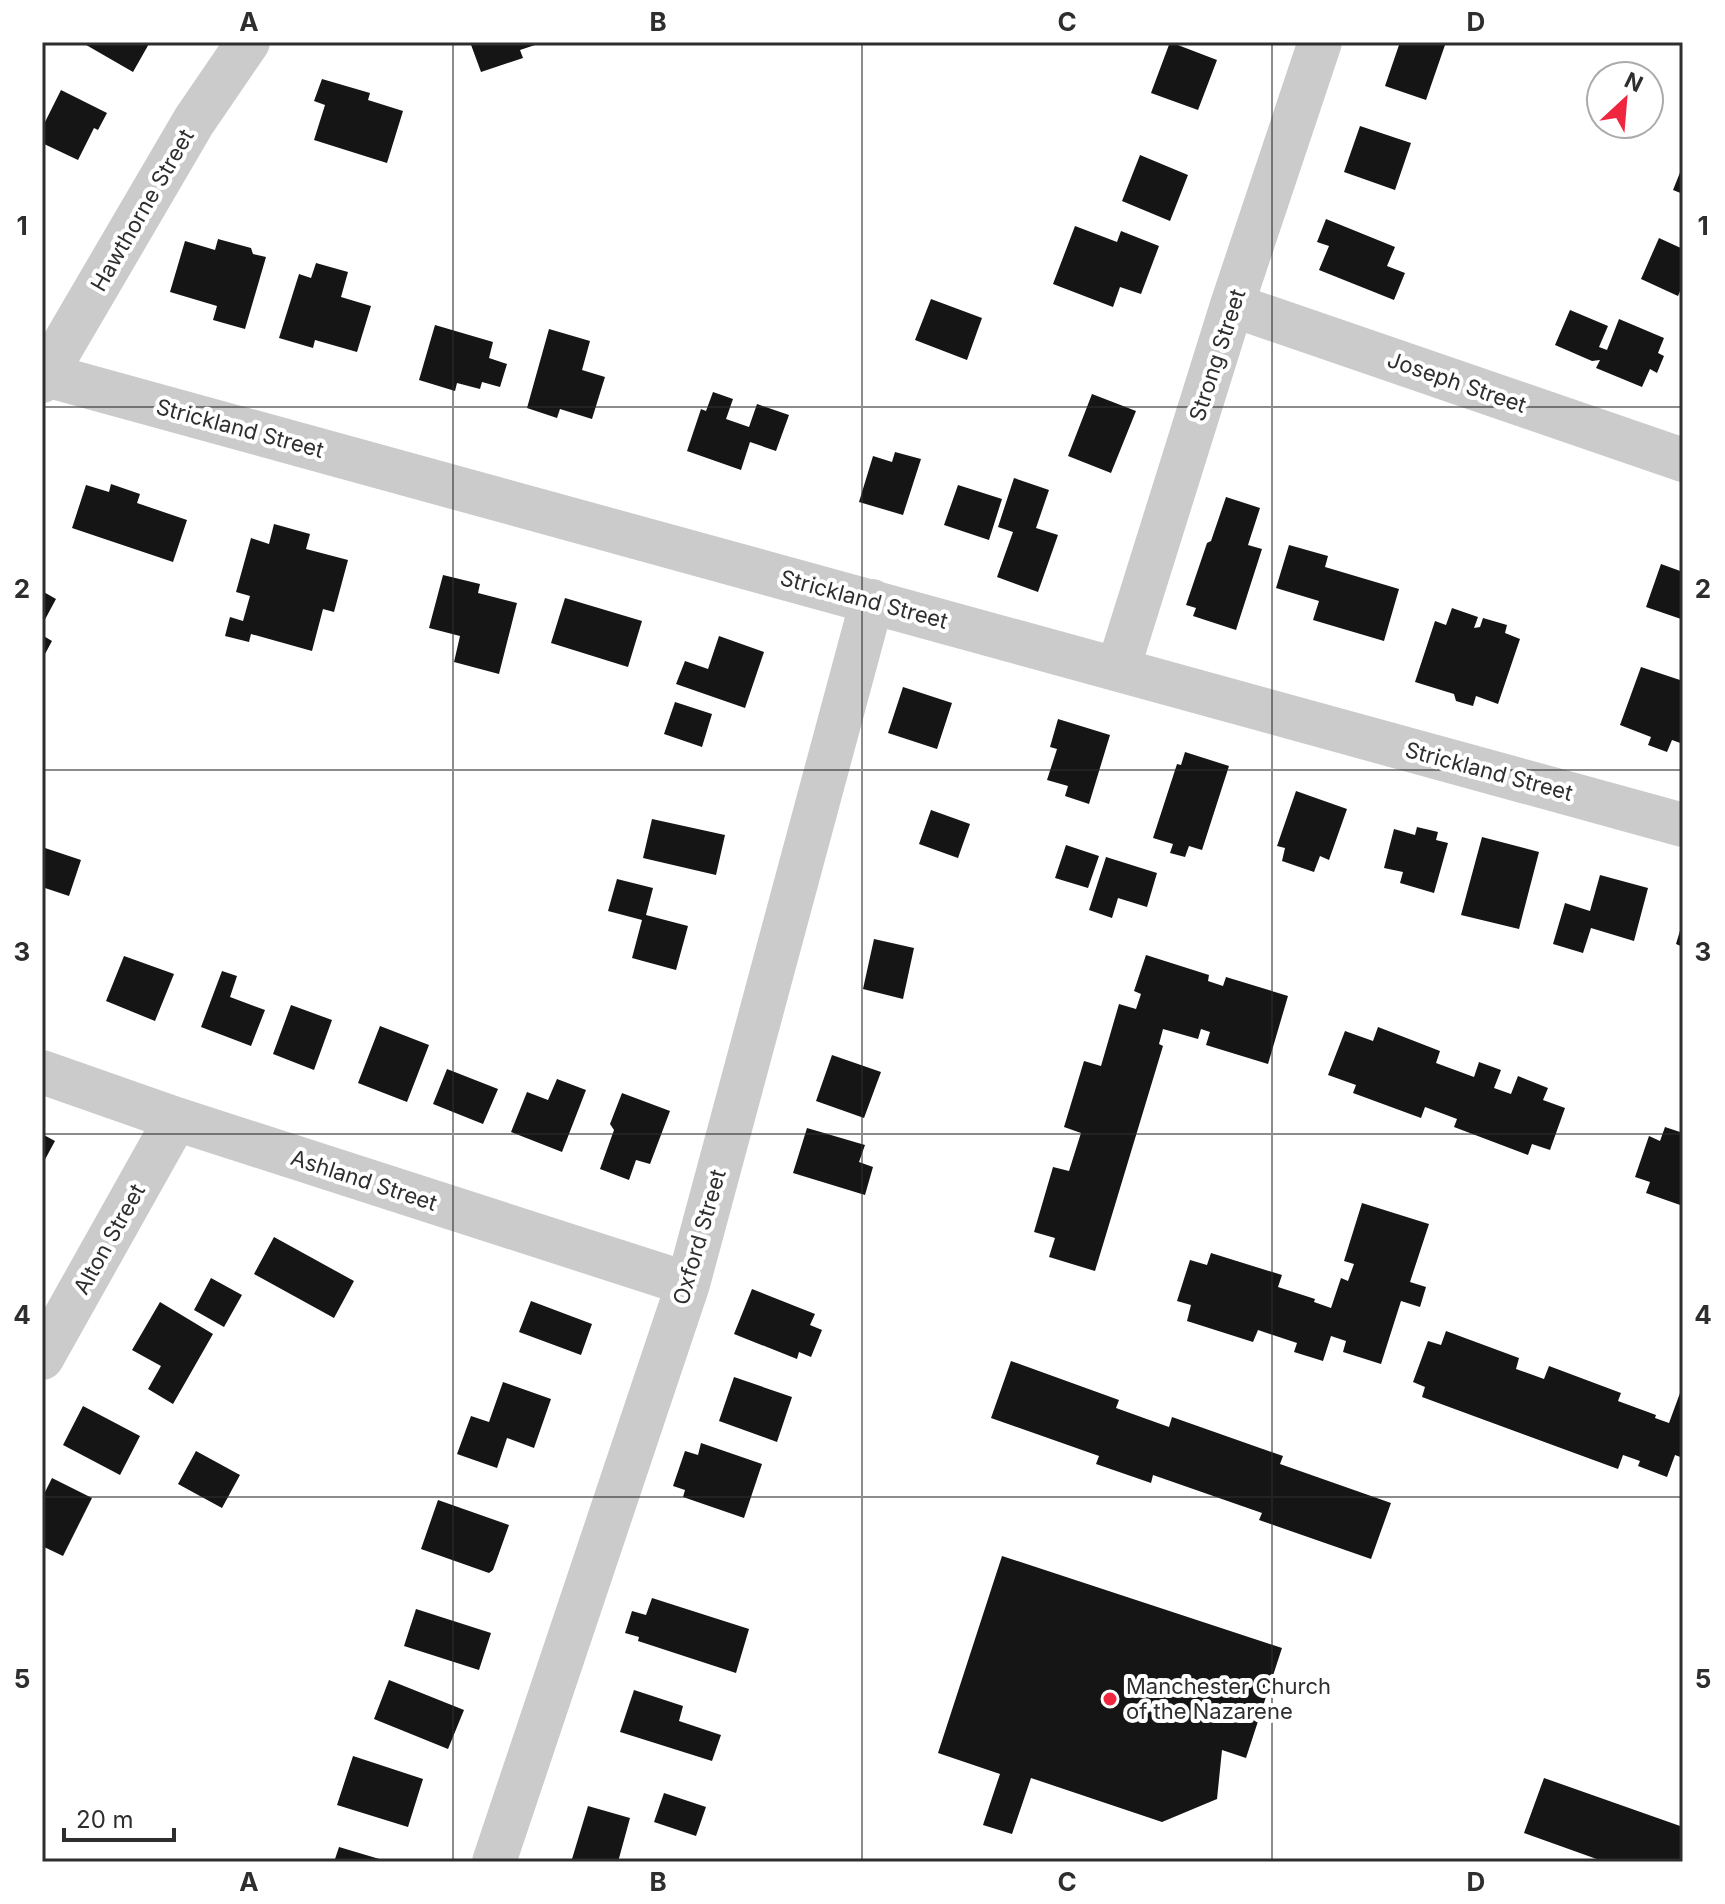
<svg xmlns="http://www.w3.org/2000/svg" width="1725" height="1904" viewBox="0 0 1725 1904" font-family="Inter,sans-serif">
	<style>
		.building { fill: #151515 }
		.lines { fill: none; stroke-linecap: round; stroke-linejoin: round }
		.minor { stroke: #cbcbcb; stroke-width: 44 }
		.grid { fill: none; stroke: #2e2e2e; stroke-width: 2; stroke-opacity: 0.55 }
		.poi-dot { fill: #ef263d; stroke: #fff; stroke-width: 3 }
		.labels { text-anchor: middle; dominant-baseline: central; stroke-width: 8; stroke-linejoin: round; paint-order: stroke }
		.street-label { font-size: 22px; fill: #2e2e2e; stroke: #fff }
		.poi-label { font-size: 22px; fill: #2e2e2e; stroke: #fff; text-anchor: start }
		.neatline { fill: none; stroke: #2e2e2e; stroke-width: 3 }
		.grid-label { font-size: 26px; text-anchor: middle; font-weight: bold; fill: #2e2e2e }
	</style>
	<rect width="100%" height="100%" fill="#fff"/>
	<path class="building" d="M81,42H150L133,72Z
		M470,42H541V43L520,50L523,58L481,72Z
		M1170,42L1217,60L1198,110L1151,93Z
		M1400,42H1436L1445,45L1426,100L1385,86Z
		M322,79L370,93L368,100L403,111L387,163L314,140L325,105L314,101Z
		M61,90L107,113L98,130L94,128L78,160L42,143V128Z
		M1360,126L1411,143L1395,190L1344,172Z
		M1140,155L1188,175L1170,221L1122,201Z
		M1683,165V194L1673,190Z
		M1326,219L1395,247L1387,266L1405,273L1394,300L1319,270L1329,246L1317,242Z
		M1075,226L1117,242L1121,231L1159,246L1141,294L1120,287L1113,307L1053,284Z
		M1659,238L1683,249V284L1678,296L1641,279Z
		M218,239L251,248L253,254L266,257L245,329L213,320L217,306L170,292L185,241L215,250Z
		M316,263L348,272L341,297L371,306L357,352L315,340L313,348L279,338L299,274L311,278Z
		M931,299L982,318L967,360L915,340Z
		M1570,310L1608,326L1599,347L1607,350L1619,319L1664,338L1658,353L1664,356L1657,373L1650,369L1642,387L1596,368L1600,360L1592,361L1555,345Z
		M435,325L493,342L489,358L507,364L500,387L482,382L480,389L457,383L455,391L419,380Z
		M549,329L590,341L582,370L605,377L592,419L560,409L557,418L527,408Z
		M713,392L733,399L726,419L749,427L757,404L789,415L776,451L750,442L741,470L687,451L701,409L706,411Z
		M1092,394L1136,411L1111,473L1068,456Z
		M895,452L921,459L903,515L859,502L873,456L892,462Z
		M1014,478L1049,490L1036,528L1058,535L1038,592L997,577L1013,532L998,527Z
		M111,484L140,494L137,503L187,520L173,562L72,528L86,485L109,492Z
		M958,485L1002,499L989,540L944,525Z
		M1226,497L1260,508L1248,545L1262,549L1236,630L1193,616L1196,608L1186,605L1207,543L1211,541Z
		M274,524L310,534L306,549L348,560L334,612L323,609L312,651L251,634L249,642L225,636L230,617L243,621L250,596L236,592L251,538L269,544Z
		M1289,545L1328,556L1325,567L1399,589L1384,641L1313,620L1319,601L1276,588Z
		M1661,564L1683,572L1681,619L1646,607Z
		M443,575L480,584L478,593L517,603L499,674L454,662L460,636L429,628Z
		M42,591L56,599L42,625Z
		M565,598L642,621L628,667L551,643Z
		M1452,608L1478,617L1474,628L1480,627L1483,618L1507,625L1505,633L1520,639L1498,704L1476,696L1473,706L1456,701L1454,694L1415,682L1435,621L1446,625Z
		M42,635L52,641L45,654L42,653Z
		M719,636L764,652L745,708L676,684L685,661L708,669Z
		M1641,667L1683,681V744L1672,740L1667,752L1648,745L1651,737L1620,725Z
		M903,687L952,703L937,749L888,733Z
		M675,702L712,714L702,747L664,734Z
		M1058,719L1110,735L1089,804L1065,796L1068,786L1047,780L1057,749L1050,747Z
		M1185,752L1229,766L1202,850L1189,846L1185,857L1170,853L1173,844L1153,838L1177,764L1181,765Z
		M1296,791L1347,809L1329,860L1320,856L1314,872L1282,861L1285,848L1277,846Z
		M931,810L970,824L958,858L919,844Z
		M652,819L725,835L716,875L643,858Z
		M1417,827L1438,832L1436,840L1448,843L1434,893L1400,883L1403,872L1384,868L1394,829L1415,835Z
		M1482,837L1539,852L1519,929L1461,915Z
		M1066,845L1099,856L1088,888L1055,878Z
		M42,847L81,860L69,896L42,887Z
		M1106,857L1157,873L1147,907L1118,898L1112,918L1089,910Z
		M1600,875L1648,888L1634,941L1591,928L1583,953L1553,944L1565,903L1590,911Z
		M617,879L653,888L646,915L688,926L676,970L632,958L642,920L608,911Z
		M1682,924H1683V947L1676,944Z
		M874,939L914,948L903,999L863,989Z
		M1146,955L1209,975L1208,981L1223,986L1226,977L1288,996L1268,1064L1206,1045L1210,1032L1201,1029L1198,1039L1163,1029L1159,1044L1163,1046L1095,1271L1049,1257L1055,1238L1034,1232L1053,1167L1069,1171L1081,1133L1064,1127L1084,1061L1101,1066L1119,1004L1136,1009L1141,994L1134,991Z
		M124,956L174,974L155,1021L106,1001Z
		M222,971L237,976L230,997L265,1010L251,1046L201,1027Z
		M291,1005L332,1020L314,1070L273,1054Z
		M380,1026L429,1045L407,1102L358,1083Z
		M1378,1027L1440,1051L1436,1063L1474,1077L1479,1062L1501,1070L1494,1088L1511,1094L1518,1076L1548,1088L1543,1100L1565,1108L1550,1150L1532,1144L1528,1155L1454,1127L1457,1119L1425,1107L1421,1118L1353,1093L1356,1085L1328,1075L1345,1031L1373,1041Z
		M832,1055L881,1072L864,1118L816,1101Z
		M447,1069L498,1089L483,1124L433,1104Z
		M557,1079L586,1090L562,1152L511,1132L527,1092L548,1100Z
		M622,1093L670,1111L650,1164L636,1160L629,1180L600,1169L614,1130L610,1124Z
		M1665,1127L1683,1133V1206L1646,1193L1650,1182L1635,1177L1649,1136L1660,1141Z
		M807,1128L865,1145L859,1162L873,1167L865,1195L793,1173Z
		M42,1134L55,1141L42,1165Z
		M1362,1203L1429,1224L1410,1282L1426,1287L1420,1307L1401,1301L1381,1364L1343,1352L1346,1341L1331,1336L1323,1361L1294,1352L1297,1343L1258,1330L1253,1342L1187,1321L1191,1305L1177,1301L1190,1260L1207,1265L1211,1253L1282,1275L1278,1287L1315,1299L1314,1302L1331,1308L1341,1278L1348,1281L1354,1264L1344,1261Z
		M274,1237L354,1281L334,1318L254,1274Z
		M211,1278L242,1295L224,1327L194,1310Z
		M752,1289L815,1314L810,1325L822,1330L811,1357L799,1352L797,1359L734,1334Z
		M531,1301L592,1324L581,1355L519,1332Z
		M160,1302L213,1334L173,1404L148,1389L161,1366L132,1350Z
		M1446,1331L1519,1358L1516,1369L1544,1379L1549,1366L1621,1393L1618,1401L1656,1415L1655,1418L1669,1423L1680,1393L1683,1394V1458L1675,1455L1667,1477L1638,1466L1640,1461L1623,1455L1618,1469L1422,1397L1425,1387L1413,1382L1428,1341L1441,1345Z
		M1011,1361L1119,1400L1116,1408L1169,1427L1172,1417L1283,1456L1280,1464L1391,1503L1371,1559L1259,1520L1262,1513L1153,1475L1151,1483L1096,1464L1099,1456L991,1418Z
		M734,1377L792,1397L777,1442L719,1421Z
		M503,1382L551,1399L534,1448L507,1438L497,1468L457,1454L471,1416L489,1422Z
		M83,1406L140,1436L120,1475L63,1445Z
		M701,1443L762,1464L744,1518L683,1497L685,1490L673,1486L685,1451L698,1455Z
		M196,1451L240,1475L222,1508L178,1484Z
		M52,1478L92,1498L63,1556L42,1546V1498Z
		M438,1500L509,1525L493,1570L489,1573L421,1549Z
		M1002,1556L1282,1648L1246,1758L1222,1750L1217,1799L1162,1822L1031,1778L1012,1834L983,1825L1000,1774L938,1753Z
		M652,1598L749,1629L736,1673L638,1641L639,1637L625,1633L632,1611L646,1615Z
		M416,1609L491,1633L479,1670L404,1646Z
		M389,1680L464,1710L448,1749L374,1719Z
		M634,1690L683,1706L679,1721L721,1735L712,1761L620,1732Z
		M353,1756L423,1779L408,1827L337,1805Z
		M1544,1778L1683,1827V1862H1605L1524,1833Z
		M664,1793L706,1807L696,1836L654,1822Z
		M588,1806L630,1818L618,1862H580L572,1859Z
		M339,1847L386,1861V1862H334Z"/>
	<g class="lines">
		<path class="minor" d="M1232,305L1683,460
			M46,375L1683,825
			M42,381L194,121L248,42
			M1118,669L1232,305L1320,42
			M42,1072L176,1119L688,1284
			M42,1358L176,1119
			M494,1862L688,1284L872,601"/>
	</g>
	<path class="grid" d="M453,42V1862M862,42V1862M1272,42V1862M42,407H1683M42,770H1683M42,1134H1683M42,1497H1683"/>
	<circle class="poi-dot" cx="1110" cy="1699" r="8"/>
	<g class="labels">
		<g class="street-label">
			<text transform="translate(142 210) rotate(-60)">Hawthorne Street</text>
			<text transform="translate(1217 355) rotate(-72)">Strong Street</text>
			<text transform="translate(1457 382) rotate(19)">Joseph Street</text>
			<text transform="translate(240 428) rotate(15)">Strickland Street</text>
			<text transform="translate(864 599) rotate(15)">Strickland Street</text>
			<text transform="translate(1489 771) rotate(15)">Strickland Street</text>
			<text transform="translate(364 1180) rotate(18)">Ashland Street</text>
			<text transform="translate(699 1237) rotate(-74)">Oxford Street</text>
			<text transform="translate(109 1239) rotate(-61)">Alton Street</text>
		</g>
		<g class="poi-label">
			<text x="1126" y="1686">Manchester Church<tspan x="1126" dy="25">of the Nazarene</tspan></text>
		</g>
	</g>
	<rect width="1725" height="1904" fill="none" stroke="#ffffff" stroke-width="88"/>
	<g transform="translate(1625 100) rotate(26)"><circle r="38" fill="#ffffff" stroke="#ababab" stroke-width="2"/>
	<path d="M0-6L14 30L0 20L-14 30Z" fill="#ef263d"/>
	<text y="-12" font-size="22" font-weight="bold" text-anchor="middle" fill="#2e2e2e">N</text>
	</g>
	<path d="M64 1828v12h110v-12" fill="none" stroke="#2e2e2e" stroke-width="4"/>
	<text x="76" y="1828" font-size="24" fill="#2e2e2e" stroke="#ffffff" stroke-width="6" paint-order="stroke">20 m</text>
	<rect x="44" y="44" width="1637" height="1816" class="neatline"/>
	<g class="grid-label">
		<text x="249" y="31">A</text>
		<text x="658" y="31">B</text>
		<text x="1067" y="31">C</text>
		<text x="1476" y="31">D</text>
		<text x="22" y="235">1</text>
		<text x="1703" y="235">1</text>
		<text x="22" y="598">2</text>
		<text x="1703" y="598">2</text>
		<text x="22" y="961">3</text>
		<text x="1703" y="961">3</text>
		<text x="22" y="1324">4</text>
		<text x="1703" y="1324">4</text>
		<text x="22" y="1688">5</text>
		<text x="1703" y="1688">5</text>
		<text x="249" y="1891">A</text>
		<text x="658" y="1891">B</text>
		<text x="1067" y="1891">C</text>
		<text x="1476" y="1891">D</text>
	</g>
</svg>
